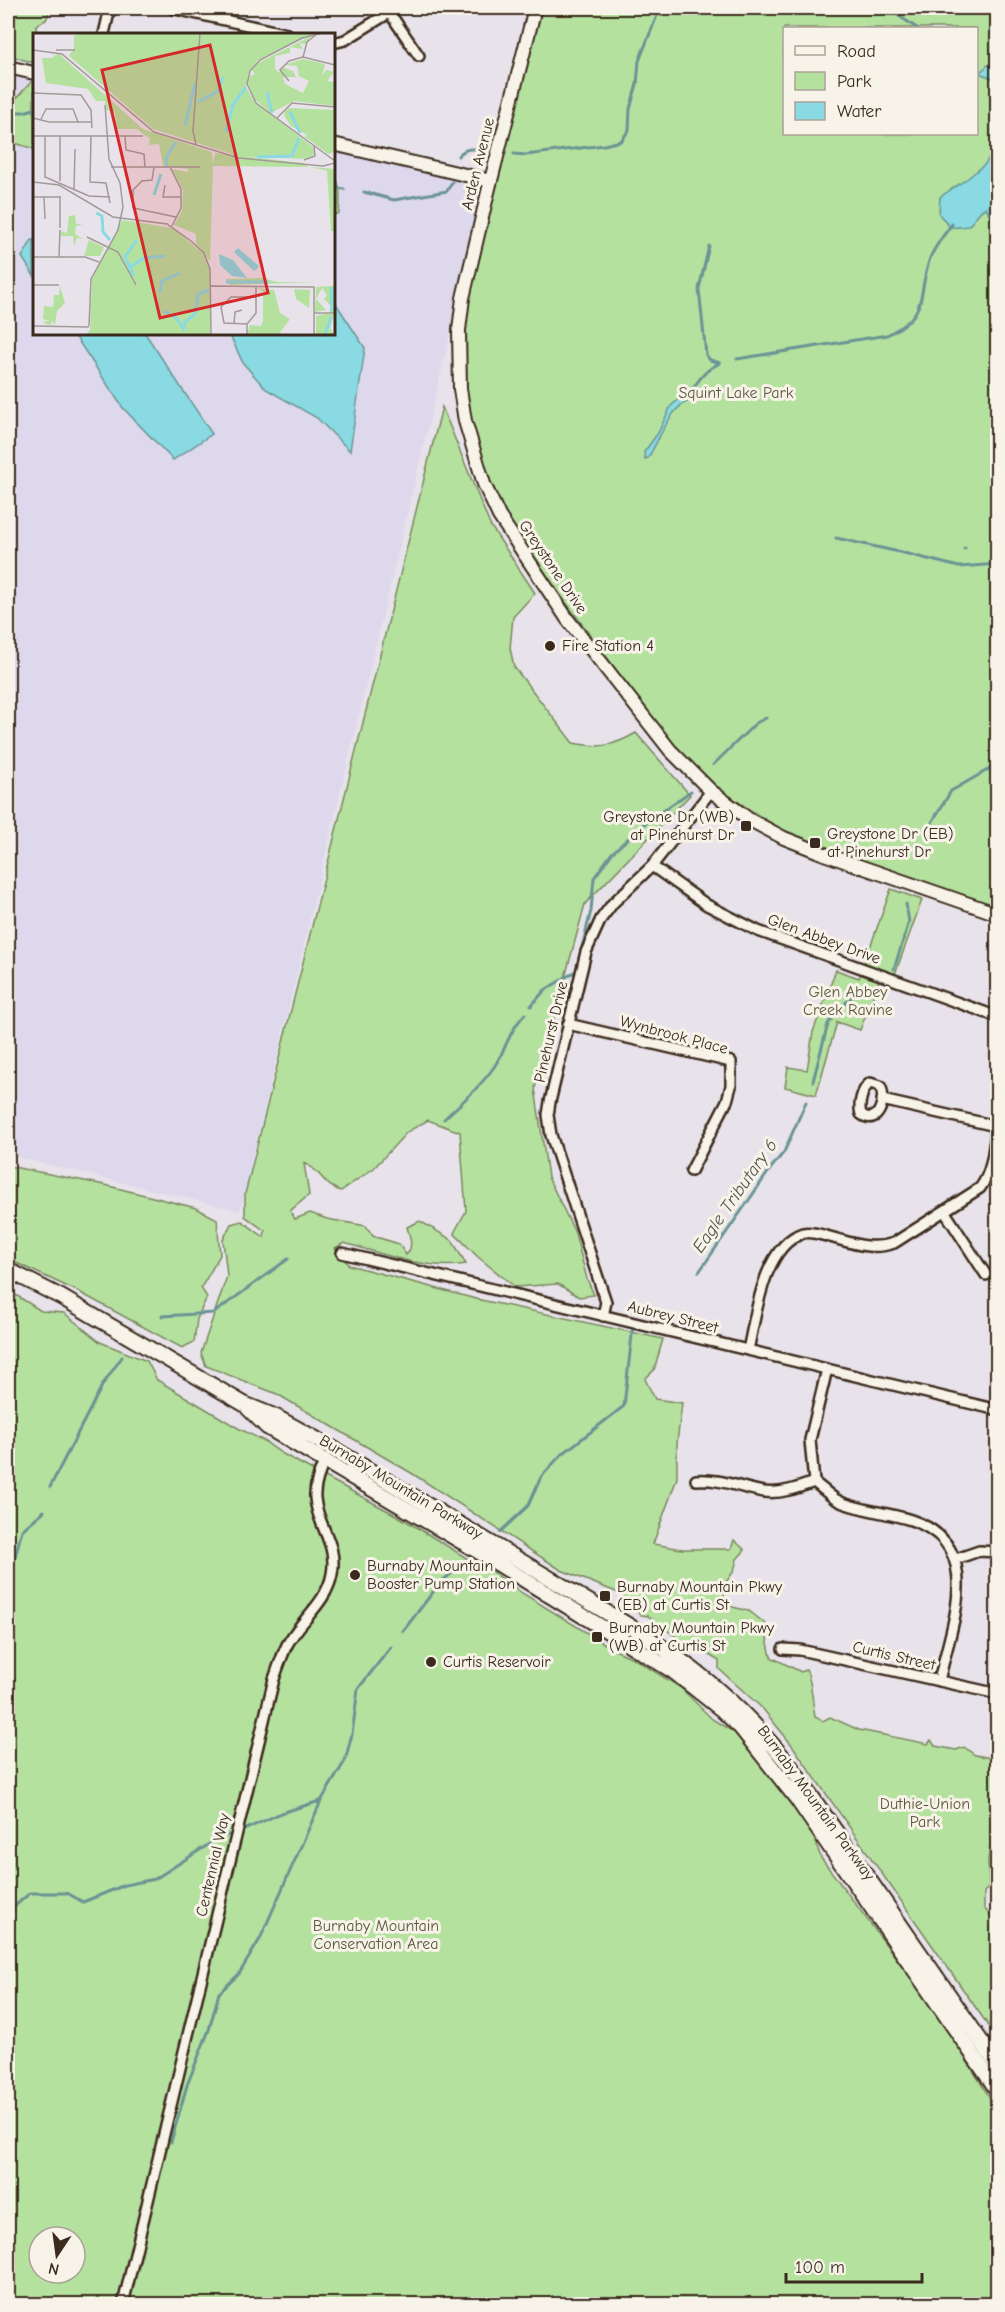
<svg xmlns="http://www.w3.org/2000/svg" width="1005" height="2312" viewBox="0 0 1005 2312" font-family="'Comic Neue',sans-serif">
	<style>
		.built { fill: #ded8ec }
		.green { fill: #b5e19f; stroke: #78865e; stroke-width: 1.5; fill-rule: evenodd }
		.water { fill: #89dae2; stroke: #6a9494; stroke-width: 1.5 }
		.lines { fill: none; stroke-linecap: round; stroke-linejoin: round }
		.stream { stroke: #6a9494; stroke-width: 3 }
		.minor-casing { stroke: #3b2a1e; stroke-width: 14 }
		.tertiary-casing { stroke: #3b2a1e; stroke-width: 16 }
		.secondary-casing { stroke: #3b2a1e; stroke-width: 18 }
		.minor { stroke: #f7f3e8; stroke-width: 9 }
		.tertiary { stroke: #f7f3e8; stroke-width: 12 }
		.secondary { stroke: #f7f3e8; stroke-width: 14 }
		.poi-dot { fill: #3b2a1e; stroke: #f7f3e8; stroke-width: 2 }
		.labels { text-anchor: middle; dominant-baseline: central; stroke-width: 6; stroke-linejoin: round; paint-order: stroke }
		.street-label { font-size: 16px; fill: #3b2a1e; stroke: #f7f3e8 }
		.park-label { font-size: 16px; fill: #5a583e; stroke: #f7f3e8 }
		.poi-label { font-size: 16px; fill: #3b2a1e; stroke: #f7f3e8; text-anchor: start }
		.water-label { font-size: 18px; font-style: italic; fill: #4e564f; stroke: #f7f3e8 }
		.inset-river { fill: none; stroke: #89dae2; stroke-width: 3 }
		.inset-road { fill: none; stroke: #a39998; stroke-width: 1.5 }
		.view { fill: #d62828; fill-opacity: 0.15; stroke: #d62828; stroke-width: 3 }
		.inset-edge { fill: none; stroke: #3b2a1e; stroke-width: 3 }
	</style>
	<rect width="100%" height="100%" fill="#e8e3ea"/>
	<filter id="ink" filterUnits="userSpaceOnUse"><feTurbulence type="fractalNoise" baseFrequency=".0167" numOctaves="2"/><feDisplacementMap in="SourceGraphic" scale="12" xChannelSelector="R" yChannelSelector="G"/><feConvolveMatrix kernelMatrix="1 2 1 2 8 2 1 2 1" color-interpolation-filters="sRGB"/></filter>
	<g filter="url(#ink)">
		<path class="built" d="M8,72L34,78V333H333V148L476,184L482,191L483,198L240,1211L8,1155Z"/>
		<path class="green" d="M8,8H51L46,20L36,25V30L41,34H34V63L8,55Z
			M540,8H997V908L810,843L778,828L724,793L679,753L664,734L520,541C471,458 456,388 470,292ZM784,28H976V134H784Z
			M31,82L34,83V149L8,141V96L14,101Z
			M333,173C342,186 340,198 339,213L334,215Z
			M442,407L490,525L535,593L513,617L510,648L514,667L573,743C600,748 612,747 636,733L690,795L585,904L535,1088L548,1177L575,1233L587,1279L594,1295L579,1297L558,1284L515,1287L478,1257L454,1233L466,1211L460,1132L428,1120L407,1132L374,1168L341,1191C323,1186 321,1170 304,1163L309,1195L290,1211L295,1219L310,1213L327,1219L366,1226L373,1236L399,1244L406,1255C414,1247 410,1237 407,1227L420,1221L452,1240L466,1264C426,1271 382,1253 344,1243L335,1248L349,1265L476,1299L663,1339L654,1370L645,1379L655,1399L682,1403L677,1443V1478L653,1544L682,1549H731L734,1540L745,1550L737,1559L734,1571L724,1585V1605L749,1611L767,1625V1631L762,1632L766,1633L771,1657L801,1672L806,1670C811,1676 813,1706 815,1717L823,1721L830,1717L859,1730L928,1744L931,1740L935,1746L956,1750L964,1747L975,1755L997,1759V1814L988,1859L989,1887L984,1892V1908L997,1923V2038L792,1745L763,1709L719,1669V1661L696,1647L691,1648L648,1616L641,1615L616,1592L561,1570L413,1474L277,1394L206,1366L201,1353L227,1276L223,1240L231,1224L242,1221L264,1237L265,1231L245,1216V1194Z
			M891,889L922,900L895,974L883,970L860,1030L837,1022L816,1095L785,1087L788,1067L807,1070L813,1032L836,970L859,978Z
			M8,1166L105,1185L196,1208L217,1219L220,1255L201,1288L207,1297L197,1319L194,1342L182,1348L79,1292L8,1259Z
			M8,1290L41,1311L64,1313L100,1342L147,1361L157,1380L238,1428L264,1441L281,1453L403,1519L481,1567L485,1566L522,1593L615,1650L633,1658L681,1688L712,1719L735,1733L810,1826L821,1858L935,2010L997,2109V2304H8ZM39,2237H75V2273H39Z"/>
		<path class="water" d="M988,65L997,67V84L992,78L979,73Z
			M997,146V212L990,217L986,207C968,218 980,229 950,227L939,214L940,197L968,178L985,164Z
			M32,240H34V276L22,257Z
			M333,299L365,348L350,451L317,418L266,389L243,363L229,333H333Z
			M73,333H145L212,434L173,460L123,408Z
			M684,395L690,401C672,404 658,442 648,458L645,459L644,452L658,433L671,406Z"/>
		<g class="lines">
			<path class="stream" d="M887,8L917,28
				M8,112H24L34,109
				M514,154L526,155L604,145L621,141L629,130L630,109L637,84L639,61L660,8
				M458,156C466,146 476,149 489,149
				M333,187L344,189
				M364,192L394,200L447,191L452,182
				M709,246L699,289L706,355L710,360L720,363
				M737,359L887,335C929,314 917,299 929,261C933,248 944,235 952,224
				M691,391C699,380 705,370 718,364
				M836,538L908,554L959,567L998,564
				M964,549L965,548
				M713,765L756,723L766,718
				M925,834L951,791L998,764
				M894,969L909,922L906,904
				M531,1006L545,990L576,971L591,911L594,878L612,853L644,824L691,791
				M813,1081L828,1024L840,1008L867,983
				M444,1119C461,1103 480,1087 494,1067C506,1049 509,1031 525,1014
				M699,1272L771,1168L784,1152L806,1102
				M162,1316L214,1313L288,1259
				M50,1487L103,1384L122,1357
				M500,1532L528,1506L541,1477L561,1455L624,1406L633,1326
				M8,1577L11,1572L22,1530L44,1511
				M403,1631L440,1583L465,1562
				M244,1830L281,1813L320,1801
				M8,1918L16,1905L30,1893H67L83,1902L125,1885L155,1879L217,1839L228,1835
				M171,2142L187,2085L209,2030L219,1993L239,1974L260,1939L321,1801L345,1761L352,1734L358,1689L391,1647"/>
			<g class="minor-casing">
				<path id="minor" d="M171,8L287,34
					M389,12L419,56
					M104,34L110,8
					M333,43L345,40L397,8
					M652,866L707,905L758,931L998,1017
					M568,1024L731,1062V1086L727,1101L691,1171
					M870,1083L880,1086C887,1097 879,1128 861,1114C858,1105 862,1089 870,1083Z
					M882,1100L996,1126
					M945,1212L986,1275
					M342,1253L998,1410
					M603,1316L606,1302L551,1135L548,1115L550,1102L586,952L601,919L613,903L652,866L711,791
					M748,1350C756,1316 763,1246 803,1233C811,1231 822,1235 830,1237C852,1243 872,1251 894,1243L980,1188C995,1168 993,1143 998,1120
					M827,1369L810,1440L814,1482L835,1499L843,1503C865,1511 889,1513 911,1520C987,1545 951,1625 939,1681
					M696,1480C720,1478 740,1488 764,1492C781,1494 798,1488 814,1482
					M956,1559L979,1551L998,1552
					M783,1649L800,1650L998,1694
					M123,2304L274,1679C278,1668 282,1655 287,1645C300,1620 327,1603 332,1574C338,1543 317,1526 315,1498C314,1485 320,1470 326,1458"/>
			</g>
			<g class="tertiary-casing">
				<path id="tertiary" d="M535,8L488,192L463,298L459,330L460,389L465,421L484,484L499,516L568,620L670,750L711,791L750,820L784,838L827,855L998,914
					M8,67L34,73
					M333,144L491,181"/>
			</g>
			<g class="secondary-casing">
				<path id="secondary" d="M8,1270L61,1297L244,1404L274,1416L332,1448L631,1627C698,1669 741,1705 791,1767L998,2066
					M248,1408L267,1427L476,1550L673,1671L721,1709L741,1728L797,1799L998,2091"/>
			</g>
			<use href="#minor" class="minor"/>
			<use href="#tertiary" class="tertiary"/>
			<use href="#secondary" class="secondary"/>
		</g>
	</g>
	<g class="poi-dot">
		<circle cx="550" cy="646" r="6"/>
		<rect x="740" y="820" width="12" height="12" rx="3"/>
		<rect x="809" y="837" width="12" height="12" rx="3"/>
		<circle cx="355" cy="1575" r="6"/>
		<rect x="599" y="1590" width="12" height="12" rx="3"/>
		<rect x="591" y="1631" width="12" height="12" rx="3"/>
		<circle cx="431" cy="1662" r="6"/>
	</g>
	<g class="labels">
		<g class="street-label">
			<text transform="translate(478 164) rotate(-76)">Arden Avenue</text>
			<text transform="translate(553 567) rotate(56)">Greystone Drive</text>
			<text transform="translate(824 939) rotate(20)">Glen Abbey Drive</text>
			<text transform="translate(551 1032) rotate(-77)">Pinehurst Drive</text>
			<text transform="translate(674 1035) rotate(15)">Wynbrook Place</text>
			<text transform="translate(673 1317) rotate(14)">Aubrey Street</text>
			<text transform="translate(401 1487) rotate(31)">Burnaby Mountain Parkway</text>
			<text transform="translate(894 1656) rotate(13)">Curtis Street</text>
			<text transform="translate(816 1803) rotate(54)">Burnaby Mountain Parkway</text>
			<text transform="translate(213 1865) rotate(-77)">Centennial Way</text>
		</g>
		<g class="park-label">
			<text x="736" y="393">Squint Lake Park</text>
			<text x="848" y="992">Glen Abbey<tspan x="848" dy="18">Creek Ravine</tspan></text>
			<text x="925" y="1804">Duthie-Union<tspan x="925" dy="18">Park</tspan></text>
			<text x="376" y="1926">Burnaby Mountain<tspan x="376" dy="18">Conservation Area</tspan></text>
		</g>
		<g class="poi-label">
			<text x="562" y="646">Fire Station 4</text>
			<text x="734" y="817" text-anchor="end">Greystone Dr (WB)<tspan x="734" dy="18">at Pinehurst Dr</tspan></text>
			<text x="827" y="834">Greystone Dr (EB)<tspan x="827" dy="18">at Pinehurst Dr</tspan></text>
			<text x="367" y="1566">Burnaby Mountain<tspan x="367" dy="18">Booster Pump Station</tspan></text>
			<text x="617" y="1587">Burnaby Mountain Pkwy<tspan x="617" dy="18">(EB) at Curtis St</tspan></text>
			<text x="609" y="1628">Burnaby Mountain Pkwy<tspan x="609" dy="18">(WB) at Curtis St</tspan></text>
			<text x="443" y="1662">Curtis Reservoir</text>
		</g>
		<g class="water-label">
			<text transform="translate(735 1196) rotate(-55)">Eagle Tributary 6</text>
		</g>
	</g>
	<g transform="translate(33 33)">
		<rect width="302" height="302" fill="#e8e3ea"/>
		<path d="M47,0H282L224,28L216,39L213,54L221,68L280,114L282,121L274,126L205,123L120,96L36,23L41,15V3ZM278,3L272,11L266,10L270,16L257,14V20L242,23V36L247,40L249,34L260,38L263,44H250L252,51L270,60L276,48L266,43L264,33L251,32L270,26L292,31L289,43L293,37L301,39L294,48L301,49V73L261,68L238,80L221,66L215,50L217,43L222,41L219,37L223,31ZM25,20L110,96L179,119L180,131L182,120L271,130L275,134L180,133L177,228L163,210V201L141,192L149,178L150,157L139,136L155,139V136L130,133L126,111L116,112L117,106L104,96H83L82,80L73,77L72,68H63L55,56L13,50L9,25H19ZM260,72L256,75L301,77V119L295,121L271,103L274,102L258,93L251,83L252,78ZM278,134L301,136V198H298L294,138ZM42,182L43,191H50L43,193L42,201L50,206L44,205L41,213L40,203H28V198L34,200L36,183ZM89,187L140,195L171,221L177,237V301H53L57,297L59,246ZM56,207L71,214L67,223H51ZM230,245L244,249H281L197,252L193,246ZM27,253L32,270L24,278L22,292L19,288L18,292L12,291L11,288H17L10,286L11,273L20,274L21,262H26ZM301,253V280H296L298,273L291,266L294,262L289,255L283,266L293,277L282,279L283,254ZM224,255L241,257L247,280L257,286L246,301H214L217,292L228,293L230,288V258ZM261,256L277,257L276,275L263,266ZM291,281H301L297,295L301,301H283V283Z" fill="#b5e19f"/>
		<path d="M205,215L226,233L225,235L221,238L201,219ZM186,221L200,227L214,245L199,243L187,232Z" fill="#89dae2"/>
		<path class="inset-river" d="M234,59L239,80M165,69L185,58L190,44M257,79L267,100M152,93L162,50M193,99L200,72L213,54M224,124L259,123L266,105M134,134L133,125L143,109M121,162L128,141M63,180L69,183L70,199L77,207M97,234L111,225L132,223M101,243L92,224L104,207M193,249H236M298,254L299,278M127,260L129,248L147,240M131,278L143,285L150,295M150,298L152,289L162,281L165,261L176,257M292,301L298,284"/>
		<path class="inset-road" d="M13,0H44M290,0L269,5L227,27L217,38L214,51L223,70L302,128M0,17L29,21L121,99L206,125L290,133L302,130M23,17H42M270,24L274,9L284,1M256,48L247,37L256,28L270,24L302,32M0,60L48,62L58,77L59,95M0,85L16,89H58M244,85L259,70L302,74M8,86L13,76H40L45,89M0,103H110M12,103V144L56,163L77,164M58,103L57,149L73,150L77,170M92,103L93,117L111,121L112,134M163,112L160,98L167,0M271,127L282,123L281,113M78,134H167M121,134L119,147L109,148L100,157V175L143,184M137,134L148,156V175L139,193M27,148V103M0,149L26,152L80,184L134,191L158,208L171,220L177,236L178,301M132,152L130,164H148M41,157L42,116M0,164H28M11,164L12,186M27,195V164M54,204L85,219L103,252M0,224H52L66,229M26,224L27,197M0,252H26M178,253L281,254V301M281,280H302M201,291L202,279L209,277M214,291L191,290L188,274L198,264H223M0,293L56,294M56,293L58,246L85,197L90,174L87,150L76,126L72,72M214,301V291L223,280V253"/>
		<path class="view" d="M177,12L235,260L127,285L69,37Z"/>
		<rect width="302" height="302" class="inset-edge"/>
	</g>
	<rect width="1005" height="2312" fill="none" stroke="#f7f3e8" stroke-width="30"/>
	<rect x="15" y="15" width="975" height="2282" fill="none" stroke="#3b2a1e" stroke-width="2" filter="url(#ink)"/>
	<rect x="783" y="27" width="195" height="108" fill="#f7f3e8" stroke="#aca397" stroke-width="1.5"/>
	<rect x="795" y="46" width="30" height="9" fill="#f7f3e8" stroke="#aca397" stroke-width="1.5"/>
	<text x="837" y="57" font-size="18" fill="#3b2a1e">Road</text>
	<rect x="795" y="72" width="30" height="18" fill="#b5e19f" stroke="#aca397" stroke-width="1.5"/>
	<text x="837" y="87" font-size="18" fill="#3b2a1e">Park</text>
	<rect x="795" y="102" width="30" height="18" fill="#89dae2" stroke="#aca397" stroke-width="1.5"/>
	<text x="837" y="117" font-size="18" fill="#3b2a1e">Water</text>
	<g transform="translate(57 2255) rotate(193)"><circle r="28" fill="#f7f3e8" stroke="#aca397" stroke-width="1.5"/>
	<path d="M0-4.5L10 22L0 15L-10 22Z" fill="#3b2a1e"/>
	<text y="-9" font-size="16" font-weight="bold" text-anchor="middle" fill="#3b2a1e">N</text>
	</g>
	<path d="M786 2273v9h136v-9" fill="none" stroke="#3b2a1e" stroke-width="3"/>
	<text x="795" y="2273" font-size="18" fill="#3b2a1e" stroke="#f7f3e8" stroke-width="4.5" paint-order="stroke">100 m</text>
</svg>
